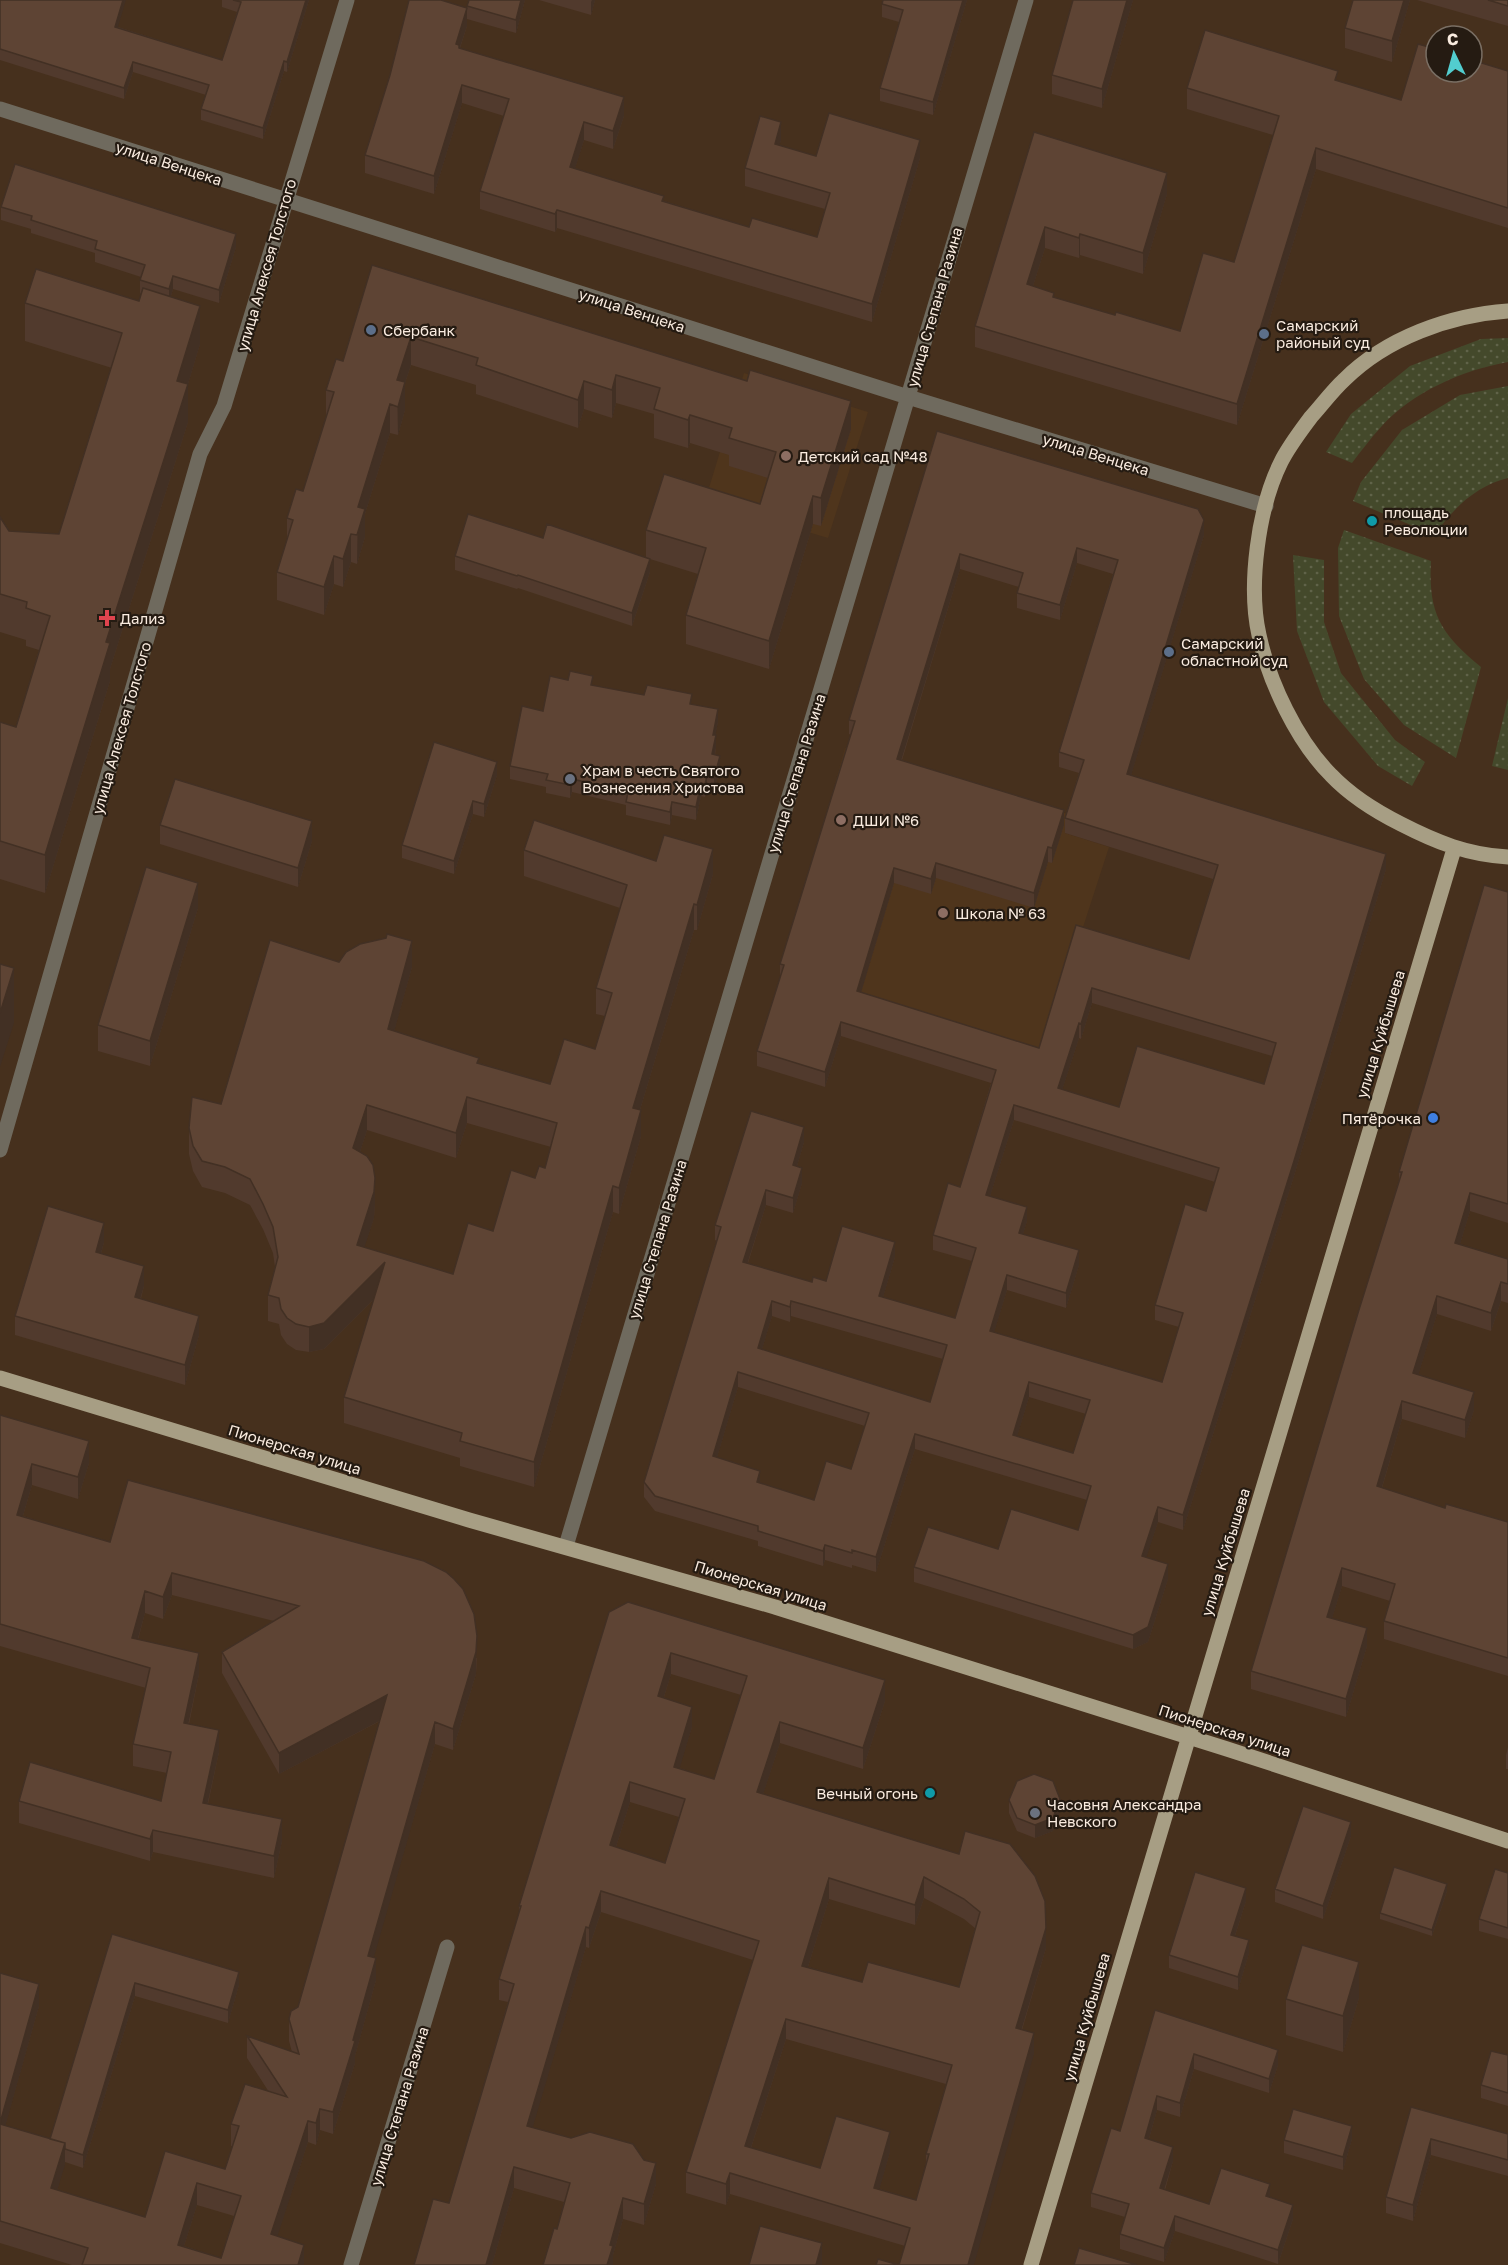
<svg xmlns="http://www.w3.org/2000/svg" width="1508" height="2265" viewBox="0 0 1508 2265" font-family="'Golos Text',sans-serif">
	<style>
		.built { fill: #4f351c }
		.grass { fill: url(#grass-dots) }
		.lines { fill: none; stroke-linecap: round; stroke-linejoin: round }
		.minor { stroke: #6f6a5e; stroke-width: 15 }
		.major { stroke: #a79e84; stroke-width: 15 }
		.wall { fill: #513a2d; fill-rule: evenodd }
		.shaded-wall { fill: #423024 }
		.building { fill: #5e4434; stroke: #423024; stroke-width: 1.5; fill-rule: evenodd }
		.service-dot { fill: #5c6f8a; stroke: #251b12; stroke-width: 2 }
		.education-dot { fill: #8d6e63; stroke: #251b12; stroke-width: 2 }
		.culture-dot { fill: #0f9aa8; stroke: #251b12; stroke-width: 2 }
		.health-dot { fill: #e0444e; stroke: #251b12; stroke-width: 2 }
		.worship-dot { fill: #6b7280; stroke: #251b12; stroke-width: 2 }
		.shop-dot { fill: #3f7fe0; stroke: #251b12; stroke-width: 2 }
		.labels { text-anchor: middle; dominant-baseline: central; stroke-width: 4.5; stroke-linejoin: round; paint-order: stroke }
		.street-label { font-size: 15px; fill: #faece0; stroke: #251b12 }
		.poi-label { font-size: 15px; fill: #faece0; stroke: #251b12; text-anchor: start }
	</style>
	<defs>
		<pattern id="grass-dots" width="8" height="8" patternUnits="userSpaceOnUse" patternTransform="scale(1.5)"><rect width="8" height="8" fill="#44492b"/><path d="M2 2h.1M6 6h.1" fill="none" stroke="#606349" stroke-width="1.8" stroke-linecap="round"/></pattern>
	</defs>
	<rect width="100%" height="100%" fill="#46301d"/>
	<path class="built" d="M744,373L868,412L828,538L705,501Z
		M845,748L1071,815L1065,833L1109,847L1039,1063L780,979Z"/>
	<path class="grass" d="M1508,338V362C1463,370 1412,392 1381,427C1371,438 1361,451 1352,463L1326,452L1351,414L1410,366L1481,339Z
		M1508,386V478C1476,486 1453,508 1435,535L1353,501L1361,482L1402,430L1460,395Z
		M1344,530L1431,561C1428,614 1441,634 1481,667L1456,758L1404,725L1364,679L1339,616L1338,548Z
		M1293,555L1324,560V622L1341,673L1395,740L1425,762L1412,786L1378,766L1324,702L1297,631Z
		M1508,698V770L1492,766Z"/>
	<g class="lines">
		<path class="minor" d="M0,109L908,397L1266,506
			M0,1150L200,454L224,406L347,0
			M566,1546L1026,0
			M351,2265L447,1947"/>
		<path class="major" d="M1508,311C1450,315 1386,338 1344,380C1332,391 1322,405 1311,417C1300,432 1289,446 1281,462C1258,508 1248,586 1259,635C1269,682 1297,741 1331,775C1351,796 1375,811 1401,824C1436,842 1468,855 1508,857
			M0,1378L469,1520L775,1607L1227,1749L1508,1841
			M1031,2265L1454,849"/>
	</g>
	<path class="wall" d="M0,0L118,27L222,60L237,12L222,7V0H309L287,72L284,71L263,139L201,120V109L206,95L133,72L124,99L0,60Z
		M469,0H525L516,33L467,19V6Z
		M539,0H595L591,15Z
		M967,0L933,115L880,101V88L899,22L882,17V4Z
		M1073,0H1133L1102,108L1052,94V75Z
		M1353,0H1410L1392,62L1345,48V28Z
		M1417,0H1508V26Z
		M467,26L460,48L624,116L613,149L584,140L575,168L664,201L749,227L817,237L825,209L745,186V168L781,140L779,146L816,156L920,158L872,322L557,228L555,232L480,209V191L504,116L462,103L434,194L365,173V155L390,75Z
		M1508,71V228L1316,169L1237,425L975,347V326L1034,132L1167,194L1143,274L1080,255L1079,258L1045,248L1033,286L1054,298L1115,315L1180,331L1234,262L1273,135L1187,109V88L1338,81L1401,100Z
		M1,207L236,247L219,303L173,289L171,296L200,344L188,384V422L110,669V681L45,893L0,879V722L16,727L39,650L26,646V640L0,632V517L9,531L59,534L112,368L25,341V303L139,301L141,294L140,293V280L141,277L95,262V253L31,233V229L1,220Z
		M372,265L851,429L821,526L813,524L769,669L686,644V615L698,574L650,559V572L632,626L518,588L517,589L455,570V556L543,538L646,558V530L760,504L768,478L729,466V455L690,443L688,448L654,438V414L616,403L612,418L584,409L578,428L476,394V385L411,365L405,383V410L398,435L390,433L365,514V537L357,564L351,562L343,587L334,584L324,615L277,600V572L287,539V518L303,491L326,416V390L343,361Z
		M937,431L1204,535L1131,775L1386,869L1294,1176L1183,1530L1158,1522L1146,1557L1168,1579L1148,1642L1133,1649L914,1582V1567L998,1549L1078,1530L1087,1500L915,1449L876,1572L852,1565V1568L825,1560L823,1566L758,1546V1541L655,1511L644,1497V1482L717,1241L715,1240V1225L804,1142L797,1166L802,1183L793,1213L766,1205L748,1263L812,1282L826,1281L895,1257L883,1297L955,1318L972,1261L933,1250V1235L960,1187L991,1083L841,1036L825,1087L757,1066V1051L780,979V964L851,735L849,734V720ZM1077,563L1113,574L1059,752V767L1079,773L1065,818V833L1213,879L1189,959L1076,925L1039,1048L861,992L894,883L931,894L936,878L1034,908L1048,862L1052,863L1064,825L902,760L960,569L1019,587L1017,593V608L1060,620ZM1092,1003L1272,1056L1264,1084L1119,1107L1062,1090L1079,1038L1081,1039ZM1014,1120L1215,1182L1206,1211L1155,1305V1320L1179,1327L1162,1382L994,1332L1007,1290L1066,1308L1079,1265L1023,1234L1027,1221L990,1196ZM772,1316L790,1322L791,1316L943,1359L930,1402L762,1349ZM738,1387L865,1426L851,1469L814,1500L760,1484L717,1457ZM1029,1397L1086,1414L1073,1453L1017,1436Z
		M593,685L692,705L718,722L715,735L716,748L715,755L720,769L714,791L707,789L705,797L701,796L696,820L672,815L670,825L626,815V805L572,792L570,798L546,793V787L510,779V766L543,711Z
		M497,775L484,817L473,814L454,874L402,858V845Z
		M160,825L312,841L298,887L160,844Z
		M524,850L656,861L713,874L697,930H694L640,1110L641,1136L619,1214L613,1212L534,1487L460,1466V1458L344,1423V1397L374,1299L324,1349L309,1352L296,1350L287,1344L281,1335L279,1324L268,1321V1295L275,1267L273,1253L263,1229L250,1205L225,1193L202,1187L193,1171L189,1154V1128L221,1104L339,962L412,967L394,1031L479,1063L550,1084L595,1049L605,1016L596,1014V988L620,908L524,876ZM467,1123L551,1147L545,1168L535,1178L493,1231L453,1274L364,1247L374,1218L375,1204L360,1152L367,1130L456,1158Z
		M1508,892V1223L1470,1211L1460,1244L1508,1259V1303L1501,1301L1491,1331L1437,1314L1418,1375L1474,1410L1465,1438L1402,1419L1382,1488L1445,1508L1508,1522V1676L1384,1639V1621L1390,1601L1342,1586L1332,1618L1367,1646L1346,1717L1251,1689V1671L1399,1180V1172Z
		M198,908L150,1066L98,1051V1025Z
		M104,1242L101,1254L144,1286L141,1298L199,1335L185,1385L15,1335V1316Z
		M0,1415L89,1463L78,1499L32,1485L23,1516L477,1658L476,1674L453,1750L435,1744L373,1958L376,1980L355,2056V2063L333,2134L320,2130L316,2145L308,2142L277,2236L304,2265H72L0,2243V1973L39,2006L5,2126L50,2139L112,1934L239,1985L228,2023L135,1996L83,2168L65,2162L57,2190L145,2217L165,2151L225,2169L233,2146H231V2124L269,2092L247,2058V2036L292,2052L289,2041V2019L298,2007L380,1721L279,1774L222,1673V1652L274,1621L172,1595L163,1619L145,1613L138,1640L199,1674L189,1724L219,1752L208,1804L282,1841L274,1878L153,1852L150,1861L19,1823V1801H161L167,1773L133,1766V1744L146,1688L0,1646ZM197,2205L234,2216L221,2258L184,2246Z
		M609,1612L885,1701L863,1769L780,1743L763,1794L959,1854L1046,1948L1022,2030L1034,2054L899,2265L905,2246L730,2194L726,2205L686,2193V2172L753,1960L601,1912L589,1948L586,1947L532,2128L656,2184L644,2225L623,2219L613,2255V2265L557,2229L564,2202L514,2188L492,2265L449,2203L508,2002L499,2000V1979L519,1914V1906ZM671,1674L741,1695L714,1779L679,1768L692,1727L664,1697ZM630,1802L679,1817L665,1863L616,1847ZM924,1898L964,1919L976,1929L959,1987L862,1982L808,1967L829,1899L915,1925ZM786,2039L946,2084L926,2154V2163L916,2200L879,2189L890,2152L820,2168L751,2148Z
		M1508,1747V1769H1506V1755Z
		M1009,1800L1060,1812L1053,1831L1035,1838L1017,1831L1009,1813Z
		M1351,1836L1323,1919L1275,1902V1889Z
		M1508,1873V1939L1479,1931V1919Z
		M1447,1891L1432,1936L1380,1919V1913Z
		M1246,1901L1235,1936L1249,1953L1238,1990L1169,1968V1955Z
		M1359,1998L1343,2052L1286,2035V1999Z
		M1155,2010L1278,2065L1269,2093L1194,2069L1180,2117L1157,2110L1149,2139L1173,2161L1165,2190L1209,2204L1270,2197L1293,2219L1278,2264L1175,2231L1164,2262L1120,2249V2234L1125,2217L1091,2207V2193L1120,2131Z
		M1508,2055V2106L1481,2098V2085Z
		M1411,2107L1508,2134V2176L1431,2155L1413,2221L1386,2213V2197Z
		M1352,2139L1343,2170L1284,2153V2140Z"/>
	<path class="shaded-wall" d="M123,0H126L115,37V27Z
		M306,0H309L287,72V62Z
		M521,0H525L516,33V20Z
		M592,0H595L591,15V2Z
		M963,0H967L933,115V102Z
		M1127,0H1133L1102,108V89Z
		M1404,0H1410L1392,62V41Z
		M467,8V26L459,50L456,44Z
		M284,61V71L263,139V128Z
		M133,62V72L124,99V88Z
		M462,85V103L434,194V176Z
		M624,97V116L613,149V131Z
		M584,122V140L570,185V167Z
		M781,122V140L775,162V144Z
		M920,140V158L872,322V304Z
		M1316,148V169L1237,425V404Z
		M1167,173V194L1143,274V253Z
		M557,210V228L555,232V214Z
		M1045,227V248L1027,305V284Z
		M236,234V247L219,303V290Z
		M1080,234V255L1079,258V238Z
		M173,276V289L169,302V289Z
		M200,306V344L188,384V422L110,669V681L45,893V855L106,642L177,381Z
		M411,337V365L405,383V410L398,435L397,380Z
		M616,375V403L612,418V390Z
		M584,381V409L578,428V400Z
		M851,401V429L821,526V498Z
		M390,404V433L365,514V537L357,564L358,507Z
		M690,415V443L688,448V420Z
		M813,496V524L769,669V641Z
		M1204,520V535L1127,789V774Z
		M351,534V562L343,587V559Z
		M1077,548V563L1060,620V605Z
		M960,554V569L897,774V759Z
		M334,556V584L324,615V587Z
		M650,559V572L632,626V613Z
		M718,709V722L713,748V735Z
		M716,735V748L712,767V754Z
		M720,756V769L714,791V778Z
		M497,762V775L484,817V804Z
		M707,776V789L705,797V784Z
		M572,779V792L570,798V785Z
		M701,783V796L696,820V807Z
		M473,801V814L454,874V861Z
		M672,802V815L670,825V812Z
		M1064,810V825L1052,863V848Z
		M312,821V841L298,887V868Z
		M1048,847V862L1034,908V893Z
		M713,849V874L697,930V905Z
		M1386,854V869L1294,1176L1183,1530V1515Z
		M936,863V878L931,894V879Z
		M894,868V883L857,1006V991Z
		M198,883V908L150,1066V1041Z
		M694,904V930L633,1133V1108Z
		M412,941V967L388,1054V1029Z
		M14,968V1023L0,1067V1013Z
		M1092,988V1003L1081,1039V1024Z
		M841,1022V1036L825,1087V1072Z
		M1079,1023V1038L1058,1103V1088Z
		M467,1097V1123L456,1158V1133Z
		M367,1105V1130L353,1174V1148Z
		M1014,1105V1120L986,1209V1195Z
		M641,1110V1136L619,1214V1188Z
		M804,1127V1142L793,1180V1165Z
		M802,1168V1183L793,1213V1198Z
		M375,1178V1204L374,1218L357,1270V1245Z
		M613,1186V1212L534,1487V1462Z
		M766,1190V1205L743,1277V1262Z
		M1470,1193V1211L1455,1261V1243Z
		M1027,1207V1221L1019,1248V1233Z
		M104,1223V1242L96,1272V1252Z
		M895,1242V1257L879,1311V1296Z
		M1079,1250V1265L1066,1308V1293Z
		M385,1262V1288L324,1349L309,1352V1327Z
		M144,1266V1286L135,1316V1297Z
		M1007,1275V1290L990,1346V1331Z
		M1501,1282V1301L1491,1331V1313Z
		M1437,1296V1314L1413,1392V1373Z
		M772,1301V1316L758,1363V1348Z
		M791,1301V1316L790,1322V1307Z
		M199,1316V1335L185,1385V1365Z
		M738,1372V1387L713,1471V1456Z
		M1029,1382V1397L1013,1450V1435Z
		M1474,1392V1410L1465,1438V1420Z
		M1402,1401V1419L1377,1504V1486Z
		M915,1434V1449L876,1572V1557Z
		M89,1441V1463L78,1499V1477Z
		M32,1464V1485L17,1536V1515Z
		M760,1471V1486L757,1482Z
		M1158,1507V1522L1142,1571V1556Z
		M825,1545V1560L823,1566V1551Z
		M1168,1564V1579L1148,1642L1133,1649V1635Z
		M1342,1568V1586L1327,1635V1617Z
		M172,1573V1595L163,1619V1597Z
		M145,1591V1613L132,1660V1638Z
		M1367,1628V1646L1346,1717V1699Z
		M477,1636L476,1674L453,1750V1729Z
		M199,1653V1674L184,1744V1723Z
		M671,1653V1674L658,1716V1696Z
		M885,1680V1701L863,1769V1748Z
		M387,1695V1717L279,1774V1753Z
		M692,1707V1727L674,1787V1767Z
		M435,1722V1744L368,1978V1956Z
		M780,1722V1743L757,1813V1792Z
		M219,1730V1752L203,1824V1803Z
		M630,1782V1802L610,1866V1845Z
		M1060,1799V1812L1053,1831L1035,1838V1825Z
		M282,1819V1841L274,1878V1856Z
		M1351,1822V1836L1323,1919V1906Z
		M153,1830V1852L150,1861V1839Z
		M924,1877V1898L915,1925V1905Z
		M829,1878V1899L802,1986V1966Z
		M1447,1884V1891L1432,1936V1930Z
		M1246,1888V1901L1231,1948V1935Z
		M601,1891V1912L589,1948V1928Z
		M586,1927V1947L527,2147V2126Z
		M1046,1928V1948L1016,2048V2028Z
		M1249,1940V1953L1238,1990V1977Z
		M376,1958V1980L355,2056V2063L333,2134V2112Z
		M1359,1962V1998L1343,2052V2016Z
		M239,1972V1985L228,2023V2010Z
		M135,1983V1996L83,2168V2155Z
		M39,1984V2006L0,2145V2123Z
		M786,2019V2039L745,2166V2146Z
		M1034,2033V2054L974,2265H968Z
		M1278,2050V2065L1269,2093V2079Z
		M1194,2054V2069L1180,2117V2103Z
		M1157,2096V2110L1145,2153V2138Z
		M320,2109V2130L316,2145V2123Z
		M308,2121V2142L271,2256V2234Z
		M1352,2126V2139L1343,2170V2157Z
		M890,2132V2152L874,2208V2188Z
		M1431,2139V2155L1413,2221V2205Z
		M65,2143V2165L51,2210V2188Z
		M1173,2147V2161L1160,2203V2188Z
		M656,2163V2184L644,2225V2204Z
		M514,2167V2188L492,2265H486Z
		M730,2173V2194L726,2205V2184Z
		M197,2183V2205L178,2265V2245Z
		M1270,2184V2198L1266,2196Z
		M623,2198V2219L613,2255V2265H607L610,2245Z
		M1293,2205V2219L1278,2264V2250Z
		M1175,2216V2231L1164,2262V2248Z
		M822,2243V2265H816Z
		M304,2245V2265H298Z"/>
	<path class="building" d="M0,0H123L115,27L222,60L241,2L233,0H306L287,62L284,61L263,128L201,109L209,85L133,62L124,88L0,49Z
		M409,0H441L467,8L456,44L459,45V48L624,97L613,131L584,122L570,167L664,196L662,201L749,227L752,218L817,237L830,193L745,168L760,116L781,122L775,144L816,156L829,113L920,140L872,304L557,210L555,214L480,191L509,99L462,85L434,176L365,155L390,75Z
		M469,0H521L516,20L467,6Z
		M883,0H963L933,102L880,88L903,10L882,4Z
		M1073,0H1127L1102,89L1052,75Z
		M1353,0H1404L1392,41L1345,28Z
		M1488,0H1508V6Z
		M1205,30L1338,71L1335,80L1401,100L1418,44L1436,49V72H1472V60L1508,71V208L1316,148L1237,404L975,326L1034,132L1167,173L1143,253L1080,234L1079,238L1045,227L1027,284L1054,293L1053,297L1115,315L1116,312L1180,331L1203,253L1234,262L1279,116L1187,88Z
		M15,164L236,234L219,290L173,276L169,289L140,280L145,265L95,249L97,241L31,220L32,216L1,207Z
		M372,265L747,381L750,370L851,401L821,498L813,496L769,641L686,615L706,548L646,530L664,474L760,504L776,452L729,438L732,428L690,415L688,420L654,409L660,388L616,375L612,390L584,381L578,400L476,365L478,358L411,337L397,380L405,382L398,407L390,404L358,507L365,509L357,535L351,534L343,559L334,556L324,587L277,572L293,520L287,518L296,489L303,491L334,392L326,390L336,359L343,361Z
		M36,269L139,301L143,288L200,306L177,381L188,384L106,642L110,643L45,855L0,841V722L16,727L50,616L26,608L27,602L0,594V517L9,531L59,534L122,333L25,303Z
		M937,431L1198,509L1204,520L1127,774L1386,854L1294,1161L1183,1515L1158,1507L1142,1556L1168,1564L1148,1627L1133,1635L914,1567L928,1527L998,1549L1011,1509L1078,1530L1091,1486L915,1434L876,1557L852,1550V1553L825,1545L823,1551L758,1531V1526L655,1496L644,1482L721,1227L715,1225L751,1111L804,1127L793,1165L802,1168L793,1198L766,1190L743,1262L812,1282L813,1277L826,1281L842,1226L895,1242L879,1296L955,1318L976,1248L933,1235L948,1183L960,1187L996,1070L841,1022L825,1072L757,1051L784,965L780,964L855,721L849,720ZM1077,548L1118,560L1059,752L1084,760L1065,818L1218,865L1189,959L1076,925L1039,1048L857,991L894,868L931,879L936,863L1034,893L1048,847L1052,848L1064,810L897,759L960,554L1023,573L1017,593L1060,605ZM1092,988L1276,1043L1264,1084L1137,1046L1119,1107L1058,1088L1079,1023L1081,1024ZM1014,1105L1219,1168L1206,1211L1185,1204L1155,1305L1183,1313L1162,1382L990,1331L1007,1275L1066,1293L1079,1250L1019,1233L1027,1207L986,1195ZM772,1301L790,1307L791,1301L947,1345L930,1402L758,1348ZM738,1372L869,1413L851,1469L826,1461L814,1500L757,1482L760,1471L713,1456ZM1029,1382L1090,1400L1073,1453L1013,1435Z
		M468,514L543,538L547,524L650,559L632,613L518,575L517,576L455,556Z
		M570,671L593,676L591,685L644,695L647,685L692,694L690,704L718,709L713,735H716L712,754L720,756L714,778L707,776L705,784L701,783L696,807L672,802L670,812L626,802L628,792L572,779L570,785L546,780L548,774L510,766L522,706L543,711L550,676L568,680Z
		M434,742L497,762L484,804L473,801L454,861L402,845Z
		M175,779L312,821L298,868L160,825Z
		M534,820L656,861L664,835L713,849L697,905L694,904L633,1108L641,1110L619,1188L613,1186L534,1462L460,1441L462,1433L344,1397L385,1262L324,1323L309,1327L296,1324L287,1318L281,1309L279,1298L268,1295L278,1257L273,1227L263,1204L250,1179L225,1167L202,1161L193,1146L189,1128L192,1097L221,1104L270,940L339,962L346,952L360,944L386,938L387,934L412,941L388,1029L479,1058L477,1063L550,1084L564,1039L595,1049L612,993L596,988L627,885L524,850ZM467,1097L557,1123L545,1168L539,1166L535,1178L511,1170L493,1231L468,1223L453,1274L357,1245L374,1192L375,1178L373,1165L367,1156L353,1148L367,1105L456,1133Z
		M146,867L198,883L150,1041L98,1025Z
		M1484,885L1508,892V1204L1470,1193L1455,1243L1508,1259V1284L1501,1282L1491,1313L1437,1296L1413,1373L1474,1392L1465,1420L1402,1401L1377,1486L1445,1508L1446,1504L1508,1522V1658L1384,1621L1395,1584L1342,1568L1327,1617L1367,1628L1346,1699L1251,1671L1358,1313L1402,1172H1399Z
		M0,964L14,968L0,1013Z
		M48,1206L104,1223L96,1252L144,1266L135,1297L199,1316L185,1365L15,1316Z
		M0,1415L89,1441L78,1477L32,1464L17,1515L110,1542L128,1480L424,1561L446,1572L454,1579L463,1589L474,1614L477,1636L476,1652L453,1729L435,1722L368,1956L376,1958L353,2040L355,2041L333,2112L320,2109L316,2123L308,2121L271,2234L304,2245L298,2265H82L88,2248L0,2221V2124L65,2143L51,2188L145,2217L165,2151L225,2169L239,2126L231,2124L245,2084L287,2097L247,2036L299,2054L289,2019L291,2011L298,2007L387,1695L279,1753L222,1652L299,1606L172,1573L163,1597L145,1591L132,1638L199,1653L184,1723L219,1730L203,1803L282,1819L274,1856L153,1830L150,1839L19,1801L30,1762L161,1801L171,1752L133,1744L150,1668L0,1624ZM197,2183L241,2196L221,2258L178,2245Z
		M628,1602L885,1680L863,1748L780,1722L757,1792L959,1854L965,1831L1010,1844L1035,1876L1045,1901L1046,1928L1016,2028L1034,2033L968,2265H876L878,2259L899,2265L910,2228L730,2173L726,2184L686,2172L759,1941L601,1891L589,1928L586,1927L527,2126L571,2138L590,2132L633,2144L644,2160L656,2163L644,2204L623,2198L610,2245L613,2246L607,2265H543L554,2228L557,2229L570,2183L514,2167L486,2265H414L433,2199L449,2203L514,1984L499,1979L521,1906H519L609,1612ZM671,1653L747,1676L714,1779L674,1767L692,1707L658,1696ZM630,1782L685,1799L665,1863L610,1845ZM924,1877L964,1899L980,1912L959,1987L868,1962L862,1982L802,1966L829,1878L915,1905ZM786,2019L952,2065L926,2154H929L916,2200L874,2188L890,2132L836,2116L820,2168L745,2146Z
		M1034,1774L1053,1781L1060,1799L1053,1818L1035,1825L1017,1818L1009,1800L1017,1781Z
		M1303,1806L1351,1822L1323,1906L1275,1889Z
		M1394,1867L1447,1884L1432,1930L1380,1913Z
		M1495,1869L1508,1873V1928L1479,1919Z
		M1195,1872L1246,1888L1231,1935L1249,1940L1238,1977L1169,1955Z
		M112,1934L239,1972L228,2010L135,1983L83,2155L65,2149V2143L50,2139Z
		M1302,1945L1359,1962L1343,2016L1286,1999Z
		M0,1973L39,1984L0,2123Z
		M1155,2010L1278,2050L1269,2079L1194,2054L1180,2103L1157,2096L1145,2138L1173,2147L1160,2188L1209,2204L1221,2168L1270,2184L1266,2196L1293,2205L1278,2250L1175,2216L1164,2248L1120,2234L1129,2204L1091,2193L1111,2128L1120,2131Z
		M1491,2051L1508,2055V2093L1481,2085Z
		M1411,2107L1508,2134V2160L1431,2139L1413,2205L1386,2197Z
		M1293,2109L1352,2126L1343,2157L1284,2140Z
		M760,2226L822,2243L816,2265H749Z
		M1079,2248L1137,2265H1074Z"/>
	<g class="service-dot">
		<circle cx="371" cy="330" r="6"/>
		<circle cx="1264" cy="334" r="6"/>
		<circle cx="1169" cy="652" r="6"/>
	</g>
	<g class="education-dot">
		<circle cx="786" cy="456" r="6"/>
		<circle cx="841" cy="820" r="6"/>
		<circle cx="943" cy="913" r="6"/>
	</g>
	<g class="culture-dot">
		<circle cx="1372" cy="521" r="6"/>
		<circle cx="930" cy="1793" r="6"/>
	</g>
	<path class="health-dot" d="M104 609h6v6h6v6h-6v6h-6v-6h-6v-6h6z"/>
	<g class="worship-dot">
		<circle cx="570" cy="779" r="6"/>
		<circle cx="1035" cy="1813" r="6"/>
	</g>
	<circle class="shop-dot" cx="1433" cy="1118" r="6"/>
	<g class="labels">
		<g class="street-label">
			<text transform="translate(169 163) rotate(18)">улица Венцека</text>
			<text transform="translate(266 265) rotate(-74)">улица Алексея Толстого</text>
			<text transform="translate(934 307) rotate(-74)">улица Степана Разина</text>
			<text transform="translate(632 310) rotate(18)">улица Венцека</text>
			<text transform="translate(1096 454) rotate(17)">улица Венцека</text>
			<text transform="translate(121 728) rotate(-74)">улица Алексея Толстого</text>
			<text transform="translate(796 773) rotate(-73)">улица Степана Разина</text>
			<text transform="translate(1380 1034) rotate(-73)">улица Куйбышева</text>
			<text transform="translate(657 1239) rotate(-73)">улица Степана Разина</text>
			<text transform="translate(295 1449) rotate(17)">Пионерская улица</text>
			<text transform="translate(1225 1552) rotate(-73)">улица Куйбышева</text>
			<text transform="translate(761 1585) rotate(17)">Пионерская улица</text>
			<text transform="translate(1225 1730) rotate(18)">Пионерская улица</text>
			<text transform="translate(1086 2017) rotate(-74)">улица Куйбышева</text>
			<text transform="translate(399 2106) rotate(-73)">улица Степана Разина</text>
		</g>
		<g class="poi-label">
			<text x="1276" y="325">Самарский<tspan x="1276" dy="17">районый суд</tspan></text>
			<text x="383" y="330">Сбербанк</text>
			<text x="798" y="456">Детский сад №48</text>
			<text x="1384" y="512">площадь<tspan x="1384" dy="17">Революции</tspan></text>
			<text x="120" y="618">Дализ</text>
			<text x="1181" y="643">Самарский<tspan x="1181" dy="17">областной суд</tspan></text>
			<text x="582" y="770">Храм в честь Святого<tspan x="582" dy="17">Вознесения Христова</tspan></text>
			<text x="853" y="820">ДШИ №6</text>
			<text x="955" y="913">Школа № 63</text>
			<text x="1421" y="1118" text-anchor="end">Пятёрочка</text>
			<text x="918" y="1793" text-anchor="end">Вечный огонь</text>
			<text x="1047" y="1804">Часовня Александра<tspan x="1047" dy="17">Невского</tspan></text>
		</g>
	</g>
	<g transform="translate(1454 54) rotate(355)"><circle r="28" fill="#251b12" stroke="#7a6f64" stroke-width="1.5"/>
	<path d="M0-4.5L10 22L0 15L-10 22Z" fill="#52cdcf"/>
	<text y="-9" font-size="16" font-weight="bold" text-anchor="middle" fill="#faece0">С</text>
	</g>
</svg>
